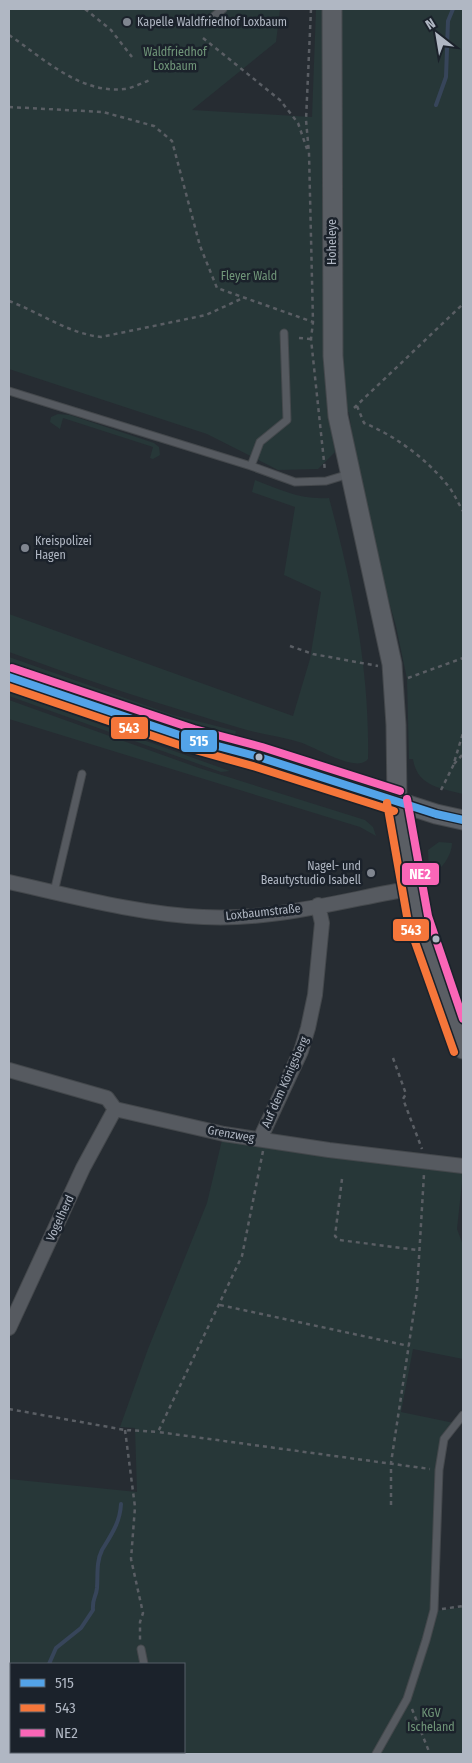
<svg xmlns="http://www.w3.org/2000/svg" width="472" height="1763" viewBox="0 0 472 1763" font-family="'Fira Sans Condensed',sans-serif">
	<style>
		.green { fill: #273738; fill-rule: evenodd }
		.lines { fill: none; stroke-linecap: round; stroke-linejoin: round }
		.stream { stroke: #37455a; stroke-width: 4 }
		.lane-casing { stroke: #44484c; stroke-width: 9 }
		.street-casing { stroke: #44484c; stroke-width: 16 }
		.secondary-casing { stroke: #44484c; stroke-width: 21 }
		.path { stroke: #5a5e64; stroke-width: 2.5; stroke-dasharray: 4 4; stroke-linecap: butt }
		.lane { stroke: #565a60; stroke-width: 7 }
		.street { stroke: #565a60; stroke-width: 14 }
		.secondary { stroke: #5a5e64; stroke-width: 19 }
		.bus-1-casing { stroke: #1b222b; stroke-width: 11 }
		.bus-2-casing { stroke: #1b222b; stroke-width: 11 }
		.bus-3-casing { stroke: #1b222b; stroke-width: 11 }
		.bus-1 { stroke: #53a3e8; stroke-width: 8 }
		.bus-2 { stroke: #f5763a; stroke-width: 8 }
		.bus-3 { stroke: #fa66b7; stroke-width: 8 }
		.poi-dot { fill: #808690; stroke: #1b222b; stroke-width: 2 }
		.bus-dot { fill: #b0b7c3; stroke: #1b222b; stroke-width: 2 }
		.labels { text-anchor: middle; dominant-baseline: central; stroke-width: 5; stroke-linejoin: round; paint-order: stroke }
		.poi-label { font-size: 12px; fill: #b0b7c3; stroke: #1b222b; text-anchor: start }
		.park-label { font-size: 12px; fill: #709679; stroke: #1b222b }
		.street-label { font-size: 12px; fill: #b0b7c3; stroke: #1b222b }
		.line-badge { stroke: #1b222b; stroke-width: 2 }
		.badge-label { font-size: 14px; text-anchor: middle; font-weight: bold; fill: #fff }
	</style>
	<rect width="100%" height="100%" fill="#262c32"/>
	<path class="green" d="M9,9H280L276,42L192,110L312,117L316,9H463V794C440,788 417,786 413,759H409L407,679L396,626L372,544L360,491L349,412L329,418L335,452L318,469L278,470L207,434L9,369Z
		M58,414L70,415L154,443L159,447L160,455L153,459L150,458L153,447L63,418L60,429L50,422L51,417Z
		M255,480C281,490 301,500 329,498C352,583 370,670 368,759C357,774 314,746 299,742C280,736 259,734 240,728C162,705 85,680 9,652V614L293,716L310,659L321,592L284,575L295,507L252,492Z
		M9,657L173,715L236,731L235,735C158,715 83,689 9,662Z
		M9,692L230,771L221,772L9,696Z
		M9,700L199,768L365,820L373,827L376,836L360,827L9,719Z
		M439,842L452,843C452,855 441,872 429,875L428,850Z
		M222,1140L463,1173L457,1229L463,1245V1359L413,1349L401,1412L454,1423L442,1441L435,1611L463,1607V1754H9V1479L137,1492L135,1428L120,1427L148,1349L207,1203ZM11,1664H184V1752H11Z"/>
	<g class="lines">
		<path class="stream" d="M436,105L446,77L448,21L453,9
			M49,1664L56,1648L81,1628L93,1610C92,1598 96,1598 97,1588C98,1575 96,1562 102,1550C111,1535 120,1523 121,1504
			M9,1722L11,1719"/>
		<g class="lane-casing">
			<path id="lane" d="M214,16L223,9
				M9,391L251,466L295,482L326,481L349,474
				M251,466L260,442L287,420L284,333
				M54,892L82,774
				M141,1649L144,1664
				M166,1752V1754
				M376,1754L407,1699L426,1640L434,1610L439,1470L444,1439L463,1415"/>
		</g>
		<g class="street-casing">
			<path id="street" d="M9,882C72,896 138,914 203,917C273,921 344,900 413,888
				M9,1070L107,1098L115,1109L224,1134L329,1150L463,1166
				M260,1139L301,1051L308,1028L315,995L322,923L318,905
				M9,1328L83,1168L115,1109"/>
		</g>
		<g class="secondary-casing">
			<path id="secondary" d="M332,9L333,356L338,416L392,664L396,725L397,801L418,919L463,1049
				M9,677L191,739L259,757L436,814L463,820"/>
		</g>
		<path class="path" d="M85,9L111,30L132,57
			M311,9L306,120L309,153L313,322L311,339L325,471
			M9,35C43,58 80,94 124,89C133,88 142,83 150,80
			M203,38L280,100L298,123L307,149
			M9,107L103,112L154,126L172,141L200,246L217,288L313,322
			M9,301C41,313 67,333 101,337L206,315L243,298
			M299,338L311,339
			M357,406L364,423C396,436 428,460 449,487C455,495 458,503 463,511
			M354,408L463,304
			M290,646L313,654L378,666
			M408,678L463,658
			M454,764L463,754
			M441,790L453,766L463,733
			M393,1058L406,1094L403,1099L422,1149
			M263,1151L242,1256L158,1432L430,1469
			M342,1179L335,1236L339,1240L418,1250
			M220,1305L409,1346
			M9,1409L125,1430L158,1432
			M125,1430L135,1507L131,1559L143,1613L140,1622V1640
			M391,1505V1463L417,1291L424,1174
			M442,1609L463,1606
			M412,1709L430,1754
			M89,1754L90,1752"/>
		<use href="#lane" class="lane"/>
		<use href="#street" class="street"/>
		<use href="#secondary" class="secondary"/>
		<g class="bus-1-casing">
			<path id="bus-1" d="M9,677L191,739L259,757L436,814L463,820"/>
		</g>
		<g class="bus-2-casing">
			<path id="bus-2" d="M9,687L188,748L256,767L394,811
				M387,803L408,922L454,1052"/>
		</g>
		<g class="bus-3-casing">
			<path id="bus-3" d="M12,668L194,729L262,747L400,791
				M407,799L428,916L463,1019"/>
		</g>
		<use href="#bus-1" class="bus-1"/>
		<use href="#bus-2" class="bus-2"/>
		<use href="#bus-3" class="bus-3"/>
	</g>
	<g class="poi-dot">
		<circle cx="127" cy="22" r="5"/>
		<circle cx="25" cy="548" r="5"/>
		<circle cx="371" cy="873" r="5"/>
	</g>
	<g class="bus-dot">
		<circle cx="259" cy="757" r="4.5"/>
		<circle cx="436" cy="939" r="4.5"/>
	</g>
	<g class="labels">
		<g class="poi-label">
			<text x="137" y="22">Kapelle Waldfriedhof Loxbaum</text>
			<text x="35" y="541">Kreispolizei<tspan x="35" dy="14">Hagen</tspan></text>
			<text x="361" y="866" text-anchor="end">Nagel- und<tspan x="361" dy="14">Beautystudio Isabell</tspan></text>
		</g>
		<g class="park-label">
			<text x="175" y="52">Waldfriedhof<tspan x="175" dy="14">Loxbaum</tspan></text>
			<text x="249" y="276">Fleyer Wald</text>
			<text x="431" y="1713">KGV<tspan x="431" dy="14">Ischeland</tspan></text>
		</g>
		<g class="street-label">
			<text transform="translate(332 242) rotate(-90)">Hoheleye</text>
			<text transform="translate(263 912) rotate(-6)">Loxbaumstraße</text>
			<text transform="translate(285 1082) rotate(-66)">Auf dem Königsberg</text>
			<text transform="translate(231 1134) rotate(10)">Grenzweg</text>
			<text transform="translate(60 1218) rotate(-65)">Vogelherd</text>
		</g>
	</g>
	<g class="line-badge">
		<rect x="110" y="716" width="39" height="24" rx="5" fill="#f5763a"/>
		<rect x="180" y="729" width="38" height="24" rx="5" fill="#53a3e8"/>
		<rect x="401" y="862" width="39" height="24" rx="5" fill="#fa66b7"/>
		<rect x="392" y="918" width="38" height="24" rx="5" fill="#f5763a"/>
	</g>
	<g class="badge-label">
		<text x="129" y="733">543</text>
		<text x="199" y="746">515</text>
		<text x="420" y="879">NE2</text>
		<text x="411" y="935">543</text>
	</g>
	<rect width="472" height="1763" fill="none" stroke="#b0b7c3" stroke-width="20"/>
	<rect x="10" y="1663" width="175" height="90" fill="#1b222b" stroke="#575e68"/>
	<rect x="20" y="1679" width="25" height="8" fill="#53a3e8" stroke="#575e68"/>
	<text x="55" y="1688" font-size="15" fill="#b0b7c3">515</text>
	<rect x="20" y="1704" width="25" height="8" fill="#f5763a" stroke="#575e68"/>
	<text x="55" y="1713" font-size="15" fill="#b0b7c3">543</text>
	<rect x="20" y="1729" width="25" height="8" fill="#fa66b7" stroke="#575e68"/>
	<text x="55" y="1738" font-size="15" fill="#b0b7c3">NE2</text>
	<g transform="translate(437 35) rotate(329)" stroke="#1b222b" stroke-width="4" paint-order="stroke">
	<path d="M0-4L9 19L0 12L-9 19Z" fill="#b0b7c3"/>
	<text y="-8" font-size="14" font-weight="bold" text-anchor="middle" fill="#b0b7c3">N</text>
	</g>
</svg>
